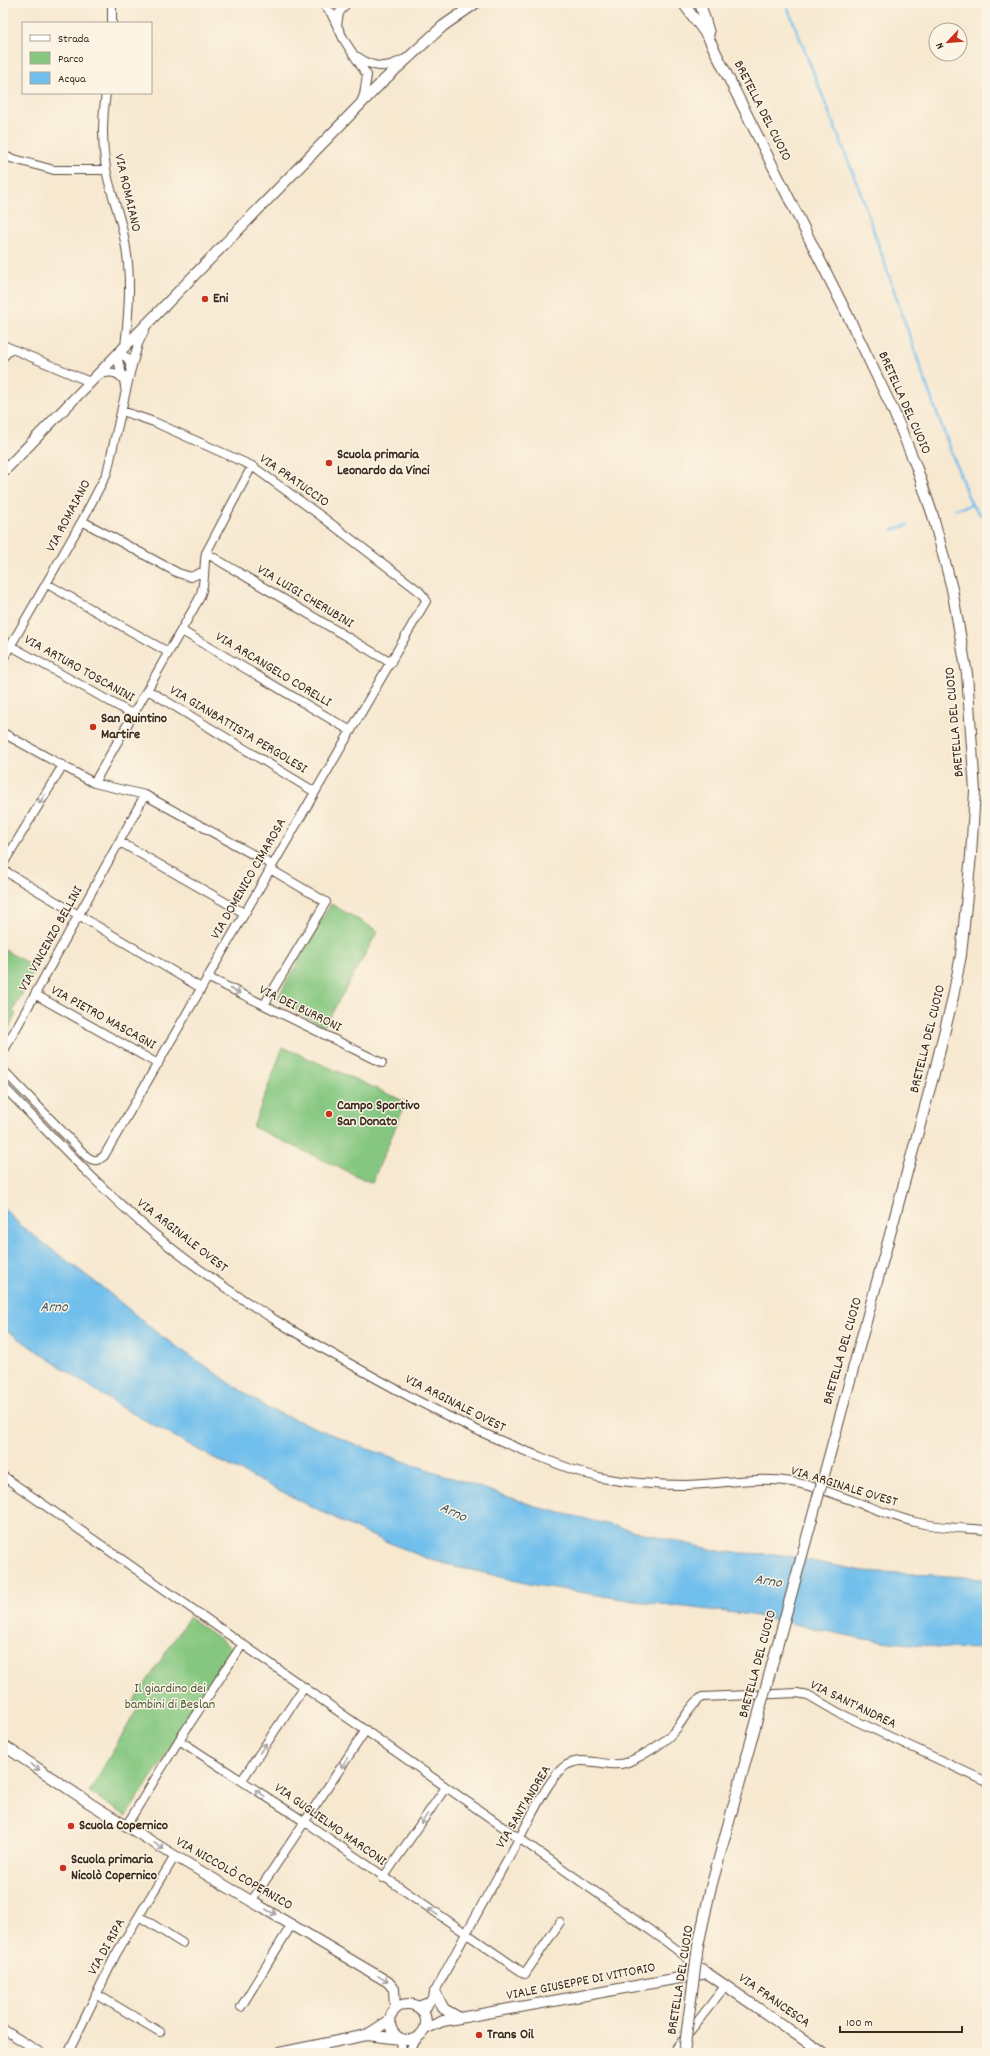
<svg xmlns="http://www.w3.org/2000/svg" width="990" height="2056" viewBox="0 0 990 2056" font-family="Dekko,sans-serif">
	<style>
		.green { fill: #85c780; stroke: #60784f }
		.water { fill: #71bfec; stroke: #567485 }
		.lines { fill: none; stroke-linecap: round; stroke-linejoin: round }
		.stream { stroke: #71bfec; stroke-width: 2.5 }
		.minor-casing { stroke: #574639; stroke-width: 10 }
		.major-casing { stroke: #574639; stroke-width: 12 }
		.minor { stroke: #fff; stroke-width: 8 }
		.major { stroke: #fff; stroke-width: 10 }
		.major-bridge-casing { stroke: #574639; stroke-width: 12; stroke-linecap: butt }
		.major-bridge { stroke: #fff; stroke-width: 10 }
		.oneway { stroke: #a79f9a }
		.poi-dot { fill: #c8321e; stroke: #fcf5e5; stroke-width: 1.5 }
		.labels { text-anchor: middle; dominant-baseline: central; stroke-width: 3; stroke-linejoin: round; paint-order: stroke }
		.street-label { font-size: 14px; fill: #3b2a1e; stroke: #fcf5e5 }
		.poi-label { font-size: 14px; font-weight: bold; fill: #3b2a1e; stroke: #fcf5e5; text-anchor: start }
		.park-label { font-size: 14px; fill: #51593b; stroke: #fcf5e5 }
		.water-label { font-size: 15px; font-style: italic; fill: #4b575c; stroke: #fcf5e5 }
	</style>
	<rect width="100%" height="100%" fill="#fcf5e5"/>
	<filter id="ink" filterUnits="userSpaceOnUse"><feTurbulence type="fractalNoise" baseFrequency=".025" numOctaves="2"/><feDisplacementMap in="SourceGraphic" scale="8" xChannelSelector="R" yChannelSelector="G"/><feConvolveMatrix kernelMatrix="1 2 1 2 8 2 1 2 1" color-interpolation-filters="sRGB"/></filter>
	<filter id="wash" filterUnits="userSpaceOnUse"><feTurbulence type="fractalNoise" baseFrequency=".012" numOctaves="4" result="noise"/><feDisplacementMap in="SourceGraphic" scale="16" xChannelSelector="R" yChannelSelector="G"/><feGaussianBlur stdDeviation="0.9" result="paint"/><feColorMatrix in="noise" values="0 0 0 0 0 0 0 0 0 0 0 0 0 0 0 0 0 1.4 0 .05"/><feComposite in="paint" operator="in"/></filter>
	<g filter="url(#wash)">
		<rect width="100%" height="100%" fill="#f7e8d0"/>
		<path class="green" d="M331,904L378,931L324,1027L277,999Z
			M3,949L36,968L13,1011L16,1014L3,1041Z
			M283,1047L406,1102L372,1183L253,1127Z
			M189,1617L235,1650L126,1816L89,1792L138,1708L134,1701Z"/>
		<path class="water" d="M3,1207L21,1226L103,1288L161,1336L267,1408L362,1447L541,1508L705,1548L723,1552L783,1555L862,1571L965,1577L987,1580V1649L948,1648L864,1639L752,1615L635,1601L529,1584L431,1560L363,1532L208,1455L119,1406L3,1328Z"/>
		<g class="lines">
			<path class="stream" d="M786,3L860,191L924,378L967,494L972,505L987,521
				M956,509L972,505
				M893,530L908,525"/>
		</g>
	</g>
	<g filter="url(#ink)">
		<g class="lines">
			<g class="minor-casing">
				<path id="minor" d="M322,3L331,13L344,40L367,75L364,95L361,102
					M112,23V3
					M337,25L339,13L347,3
					M358,57C373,68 386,69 402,60
					M106,93C102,118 102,144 106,169C110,192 120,214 124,237C132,274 129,310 125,347
					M3,156L54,170H106
					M3,345L90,382
					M3,357L11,349
					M96,376C106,372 115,370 122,378
					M125,388C125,376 117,367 118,354C126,355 131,360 130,368
					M82,521L178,573L191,577L204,571
					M206,553L391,663
					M47,584L168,652
					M182,631L351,731
					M11,646L134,715
					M3,659L82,521L107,473L130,373L138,344L145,329
					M148,690L315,792
					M3,733L94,783L145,795L272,865
					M94,783L199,599C206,584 203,569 206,553L252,466
					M120,842L244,913
					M3,864L63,765
					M3,870L201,988
					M207,977L382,1063
					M36,995L158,1064
					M264,1005L326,902L270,869
					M3,1052L145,795
					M3,1070L86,1156C93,1161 97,1162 104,1156L426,601L425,598L419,591L321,516L252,466L154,422L122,411
					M3,1086C50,1134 96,1184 147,1228C228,1297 323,1350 416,1400C456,1421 496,1440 538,1456C559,1465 580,1473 602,1478C629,1483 658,1485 686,1485C721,1484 756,1476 792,1482C832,1489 874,1512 915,1522C938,1528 963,1528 987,1530
					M3,1476L664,1940L707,1973
					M179,1740L305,1822L525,1974L560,1922
					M242,1780L304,1687
					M126,1826L179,1740L242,1645
					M383,1878L446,1787
					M251,1902L366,1730
					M139,1916L182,1943
					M96,1994L160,2032
					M418,2006L431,2001
					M241,2007L292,1924
					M424,2013C454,1953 487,1896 520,1837C530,1819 549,1777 565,1766C584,1753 608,1770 628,1762C645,1755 666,1742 677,1728C685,1717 691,1705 702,1697L797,1693L808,1695L839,1713L987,1782
					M3,2029L41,2053
					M401,2039L402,2053
					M68,2053L116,1954L175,1856
					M408,2053L418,2037
					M673,2053L726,1985"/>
			</g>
			<g class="major-casing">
				<path id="major" d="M683,3L708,37L848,316L893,410L916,466L933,516L952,589L967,674L975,791L971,855L961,955
					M700,3L709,33
					M3,472L383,81L443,26L476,3
					M3,1745L91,1804L175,1856L388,1982L394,1989L395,2009
					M435,1992L444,2009L460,2018
					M390 2022a18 18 0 1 1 36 0a18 18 0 1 1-36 0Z
					M425,2029L443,2021L707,1973L823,2053
					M367,2035L390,2020
					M279,2053L367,2035L401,2039"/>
			</g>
			<use href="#minor" class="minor"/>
			<use href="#major" class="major"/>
			<g class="major-bridge-casing">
				<path id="major-bridge" d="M684,2053L698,1946L710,1891L935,1070L953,997L961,955"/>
			</g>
			<use href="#major-bridge" class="major-bridge"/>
		</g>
		<defs><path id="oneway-shaft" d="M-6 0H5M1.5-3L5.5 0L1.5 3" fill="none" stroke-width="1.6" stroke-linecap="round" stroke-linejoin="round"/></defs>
		<g class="oneway">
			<use href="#oneway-shaft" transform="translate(42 799) rotate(121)"/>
			<use href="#oneway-shaft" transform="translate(235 991) rotate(26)"/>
			<use href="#oneway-shaft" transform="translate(263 1748) rotate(-56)"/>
			<use href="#oneway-shaft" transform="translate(344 1763) rotate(124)"/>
			<use href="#oneway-shaft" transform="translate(35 1767) rotate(34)"/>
			<use href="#oneway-shaft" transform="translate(260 1793) rotate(-146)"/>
			<use href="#oneway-shaft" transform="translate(424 1819) rotate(125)"/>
			<use href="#oneway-shaft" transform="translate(159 1846) rotate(32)"/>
			<use href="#oneway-shaft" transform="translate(271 1912) rotate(28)"/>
			<use href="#oneway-shaft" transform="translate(433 1912) rotate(-146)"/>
			<use href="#oneway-shaft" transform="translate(383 1979) rotate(31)"/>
		</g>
	</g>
	<g class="poi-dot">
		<circle cx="205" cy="299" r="4"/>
		<circle cx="329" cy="463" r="4"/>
		<circle cx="93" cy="727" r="4"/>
		<circle cx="329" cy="1114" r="4"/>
		<circle cx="71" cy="1826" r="4"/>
		<circle cx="63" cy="1868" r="4"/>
		<circle cx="479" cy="2035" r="4"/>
	</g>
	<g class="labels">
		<g class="street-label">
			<text transform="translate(762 111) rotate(63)">BRETELLA DEL CUOIO</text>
			<text transform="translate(127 193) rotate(77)">VIA ROMAIANO</text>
			<text transform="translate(904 403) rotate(66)">BRETELLA DEL CUOIO</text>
			<text transform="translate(294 481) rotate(35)">VIA PRATUCCIO</text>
			<text transform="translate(69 516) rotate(-62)">VIA ROMAIANO</text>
			<text transform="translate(305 597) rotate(31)">VIA LUIGI CHERUBINI</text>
			<text transform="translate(79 669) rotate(29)">VIA ARTURO TOSCANINI</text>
			<text transform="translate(273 670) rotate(31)">VIA ARCANGELO CORELLI</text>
			<text transform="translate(955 722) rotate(-95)">BRETELLA DEL CUOIO</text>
			<text transform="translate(238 730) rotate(31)">VIA GIANBATTISTA PERGOLESI</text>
			<text transform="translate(249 879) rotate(-60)">VIA DOMENICO CIMAROSA</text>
			<text transform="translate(51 939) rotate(-61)">VIA VINCENZO BELLINI</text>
			<text transform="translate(300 1009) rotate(26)">VIA DEI BURRONI</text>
			<text transform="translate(103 1018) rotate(29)">VIA PIETRO MASCAGNI</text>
			<text transform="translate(928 1039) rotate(-76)">BRETELLA DEL CUOIO</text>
			<text transform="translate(182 1236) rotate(38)">VIA ARGINALE OVEST</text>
			<text transform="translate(843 1351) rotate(-74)">BRETELLA DEL CUOIO</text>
			<text transform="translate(455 1404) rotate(27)">VIA ARGINALE OVEST</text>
			<text transform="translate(844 1487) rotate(17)">VIA ARGINALE OVEST</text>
			<text transform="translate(758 1664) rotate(-75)">BRETELLA DEL CUOIO</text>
			<text transform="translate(853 1705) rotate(26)">VIA SANT'ANDREA</text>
			<text transform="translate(524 1807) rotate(-59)">VIA SANT'ANDREA</text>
			<text transform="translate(330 1825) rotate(35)">VIA GUGLIELMO MARCONI</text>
			<text transform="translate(234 1874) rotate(30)">VIA NICCOLÒ COPERNICO</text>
			<text transform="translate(107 1947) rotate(-61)">VIA DI RIPA</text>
			<text transform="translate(681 1980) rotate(-81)">BRETELLA DEL CUOIO</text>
			<text transform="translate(581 1982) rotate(-11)">VIALE GIUSEPPE DI VITTORIO</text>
			<text transform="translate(774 2001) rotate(35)">VIA FRANCESCA</text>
		</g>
		<g class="poi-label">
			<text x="213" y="299">Eni</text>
			<text x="337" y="455">Scuola primaria<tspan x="337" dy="16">Leonardo da Vinci</tspan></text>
			<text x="101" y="719">San Quintino<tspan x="101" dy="16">Martire</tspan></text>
			<text x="337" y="1106">Campo Sportivo<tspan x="337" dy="16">San Donato</tspan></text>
			<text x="79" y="1826">Scuola Copernico</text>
			<text x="71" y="1860">Scuola primaria<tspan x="71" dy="16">Nicolò Copernico</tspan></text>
			<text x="487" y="2035">Trans Oil</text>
		</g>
		<g class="park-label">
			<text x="170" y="1689">Il giardino dei<tspan x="170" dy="16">bambini di Beslan</tspan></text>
		</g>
		<g class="water-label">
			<text x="54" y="1308">Arno</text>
			<text transform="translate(453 1513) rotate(25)">Arno</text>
			<text transform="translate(768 1582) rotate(9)">Arno</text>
		</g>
	</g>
	<rect width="990" height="2056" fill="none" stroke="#fcf5e5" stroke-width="16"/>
	<rect x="22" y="22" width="130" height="72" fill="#fcf5e5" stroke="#afa495"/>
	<rect x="30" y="35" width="20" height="6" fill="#ffffff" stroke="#afa495"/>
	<text x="58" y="42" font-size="12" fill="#3b2a1e">Strada</text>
	<rect x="30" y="52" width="20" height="12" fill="#85c780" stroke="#afa495"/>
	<text x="58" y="62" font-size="12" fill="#3b2a1e">Parco</text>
	<rect x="30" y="72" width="20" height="12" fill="#71bfec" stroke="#afa495"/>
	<text x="58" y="82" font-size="12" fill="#3b2a1e">Acqua</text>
	<g transform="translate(948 42) rotate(244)"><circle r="19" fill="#fcf5e5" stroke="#afa495"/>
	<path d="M0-3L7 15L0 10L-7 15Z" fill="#c8321e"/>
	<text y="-6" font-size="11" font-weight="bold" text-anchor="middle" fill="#3b2a1e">N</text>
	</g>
	<path d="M840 2026v6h122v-6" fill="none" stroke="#3b2a1e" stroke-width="2"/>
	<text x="846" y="2026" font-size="12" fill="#3b2a1e" stroke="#fcf5e5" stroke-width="3" paint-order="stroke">100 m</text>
</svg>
